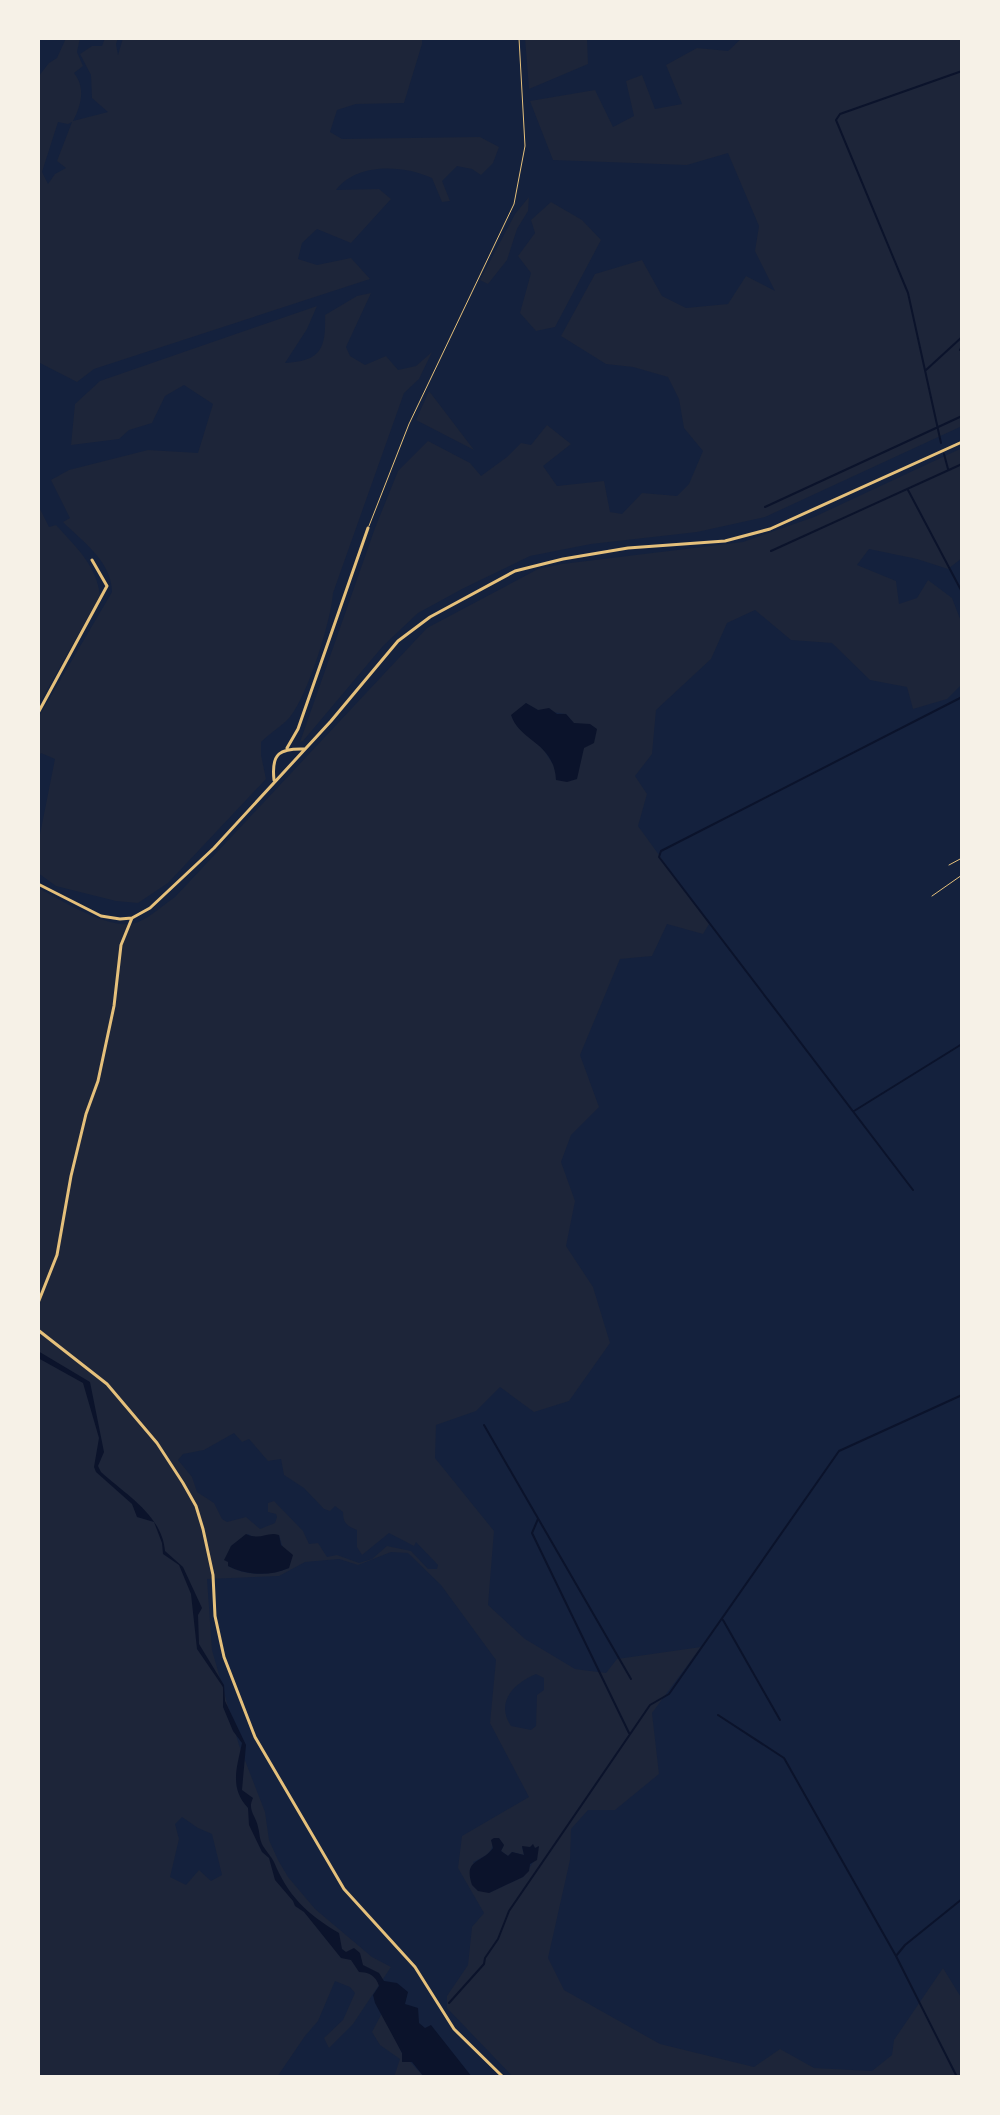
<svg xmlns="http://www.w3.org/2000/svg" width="1000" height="2115" viewBox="0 0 1000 2115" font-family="'Work Sans',sans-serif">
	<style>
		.green { fill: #1d2539; fill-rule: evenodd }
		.water { fill: #0b132b }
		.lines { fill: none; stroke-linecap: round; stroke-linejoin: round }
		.stream { stroke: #0b132b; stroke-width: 2 }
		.path { stroke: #e5c07b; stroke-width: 1 }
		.service { stroke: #e5c07b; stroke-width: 1 }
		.minor { stroke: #e5c07b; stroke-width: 3 }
	</style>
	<rect width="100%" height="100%" fill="#14213d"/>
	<path class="green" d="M66,38H80L77,52L83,66L74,73C86,88 81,106 73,121L108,112L92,98L91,75L80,54L92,46H102L105,38H118L116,44L118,55L123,38H422V44L404,103L356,104L337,110L330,132L342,139L480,137L499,147L493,163L481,175L472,169L457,166L442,181L450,201L442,202L432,178C404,165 357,162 336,190L379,189L391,199L351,243L317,229L302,243L298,259L317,265L351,258L370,279L94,369L77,382L38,362V77L49,63L57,58ZM58,122L68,124L72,122L57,161L66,168L55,174L48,184L42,172Z
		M525,38H587L588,64L529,89Z
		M742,38H962V426L765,517L697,532L591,544L530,556L462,589L418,613L383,646L303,741L300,742L375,528L398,471L428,441L470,463L481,476L507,457L521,443L531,445L547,425L571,444L543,466L557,486L604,481L610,512L622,514L642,493L677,496L689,484L703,451L684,428L679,399L668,377L633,367L606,364L561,336L595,274L642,260L662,296L686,308L728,304L746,276L775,291L755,251L759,226L728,153L687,165L553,160L530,101L595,90L613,127L634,116L626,81L642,75L655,109L682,104L666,65L697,48L728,51Z
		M529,197L528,211L517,229L507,260L488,284L480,280L515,214Z
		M551,202L582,220L601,240L555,327L536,331L520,313L531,273L518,256L535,233L531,220Z
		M371,293L346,347L350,356L365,365L386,356L398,370L416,366L432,352L419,379L404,393L333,593C331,621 308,695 290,717C282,726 270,733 261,742V755L266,779L168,883L138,903L116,901L56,886L38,873V844L55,759L41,753L38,758V718L112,592C111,561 84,543 63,522L70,518L51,480L69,470L148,450L198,453L213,404L184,385L165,396L152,423L129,430L119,439L71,445L75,404L100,381L317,306L307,329L285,363C321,361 326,349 325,315L357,296Z
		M429,391L474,450L416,420Z
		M962,448V558L948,569L917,559L869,549L857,565L896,581L899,604L917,598L928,580L952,598L962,624V684L947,699L913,709L907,687L870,680L832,643L791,640L755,610L727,623L711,659L656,710L652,754L635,776L647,794L638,826L709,924L703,934L667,924L652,956L620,959L580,1055L599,1107L571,1135L561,1162L575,1201L566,1246L593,1287L610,1343L569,1401L534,1412L500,1387L476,1411L436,1425L435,1458L494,1531L488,1605L525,1639L575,1669L606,1673L617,1659L701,1647L652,1713L659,1774L615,1810H588L571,1829L570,1860L548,1958L564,1990L660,2044L754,2067L780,2049L814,2068L872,2071L892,2055L894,2040L943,1968L962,1999V2077H513L447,2008V1996L468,1965L472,1927L484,1913L458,1868L462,1836L529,1797L490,1723L496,1660L441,1585L408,1553L391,1552L358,1565L339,1559L305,1562L279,1576L207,1579L212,1650L239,1745L265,1812L269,1840L278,1860L288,1877L315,1909L372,1957L391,1967L353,2024L329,2048L324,2038L343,2020L355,1993L350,1987L335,1981L318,2021L305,2036L277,2077H38V888C62,900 112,933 138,922C151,917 164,904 175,897L427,628L538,569L562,564L743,542L814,517ZM525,703L538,710L566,714L574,724H590L580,760L555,767L539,743L530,736ZM234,1433L242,1442L249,1439L268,1461L281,1459L284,1475L304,1488L324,1509L330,1511L335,1506L343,1512C343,1523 347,1526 357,1530V1547L362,1555L389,1533L414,1546L416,1542L438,1565L437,1569H428L411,1551L387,1546L372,1559L359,1563L337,1555L327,1557L318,1543L309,1544L303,1531L274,1501L268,1503V1512L276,1514L277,1517L275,1523L260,1529L246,1517L227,1522L222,1519L214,1503L197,1492L192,1477L178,1460L183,1454L204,1450ZM248,1534L255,1538L279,1535L289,1568C269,1576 246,1576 228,1566L231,1546ZM536,1674L544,1678V1690L537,1695L536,1726L531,1730L511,1726C495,1702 514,1683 536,1674ZM182,1817L198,1828L212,1834L222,1875L211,1881L199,1870L186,1885L170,1877L179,1839L175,1824ZM494,1838L499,1839L504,1845L501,1851L508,1856L512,1852L524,1855L522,1847L535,1848L536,1858L523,1877L489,1893L473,1862C486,1856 493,1853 494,1838Z
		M38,505L49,527L56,525C76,547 97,566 100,596L38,706Z
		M382,2013L402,2053L424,2077H394L400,2059L380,2045L372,2032Z"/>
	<path class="water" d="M526,703L538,710L549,708L557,714H566L574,723L590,724L597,729L594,743L584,748L577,779L567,782L556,780C554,742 520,742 511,715Z
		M38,1351L90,1382L104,1452L98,1466L101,1472C126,1495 162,1515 165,1551L183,1567L202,1608L198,1615L199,1644L224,1685L225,1701L246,1745L242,1790L253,1798C247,1810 256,1816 258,1827C260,1834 259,1839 263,1846C266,1851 271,1856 274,1862C288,1896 307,1914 339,1933L342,1949L346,1952L354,1948L360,1953L363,1965L379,1973L384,1981L397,1983L408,1992L405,2004L418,2008L419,2023L425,2028L431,2025L472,2077H424L412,2062H402V2053L375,2003L373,1995L379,1986C376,1976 369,1972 359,1972L351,1960L341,1958L304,1912L295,1906L293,1901L275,1880L269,1858L262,1852L249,1825L248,1808C229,1788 237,1767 242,1743L233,1731L223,1707V1687L197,1649L191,1594L179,1565L163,1554L162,1543L154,1522L137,1517L132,1504L96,1472L94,1467L99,1438L83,1383L38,1358Z
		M246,1534C261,1541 267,1531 279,1535L281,1545L293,1555L289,1568C269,1577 246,1575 228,1566V1562L224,1560L231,1546Z
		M494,1838H499L504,1845L501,1851L508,1856L512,1852L524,1855L522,1846L530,1847L533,1844L535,1848L539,1846L537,1860L530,1864L529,1871L523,1877L489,1893L478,1891L472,1885C463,1858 482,1864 493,1848L491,1840Z"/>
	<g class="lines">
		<path class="stream" d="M960,350L962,346
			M926,370L962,337
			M941,443L908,293L836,120L840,114L962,71
			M944,454L948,469
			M908,490L962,592
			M765,507L962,416
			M771,551L962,464
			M854,1111L962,1044
			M913,1190L659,857L661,851L962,697
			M484,1425L631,1679
			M538,1519L532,1533L629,1733
			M723,1620L780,1720
			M718,1715L784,1758L896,1956
			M449,2003L484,1964L485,1958L498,1939L509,1911L650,1705L669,1694L839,1451L962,1395
			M957,2077L896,1956L905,1945L962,1899"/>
		<path class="path" d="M949,865L962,858
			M932,896L962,875"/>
		<path class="service" d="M369,526L409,424L514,204L525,146L519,38"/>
		<path class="minor" d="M38,713L107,586L92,560
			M287,748L298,729L368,528
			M274,780C271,753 280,748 305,749
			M38,884L101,916L120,919L132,918L150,908L214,848L331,721L398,641L430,617L515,571L563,559L628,548L725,541L770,529L962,442
			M38,1303L57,1255L71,1176L86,1114L98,1081L114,1006L121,945L132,918
			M38,1330L107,1384L157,1443L183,1483L196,1506L203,1529L213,1575L215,1616L224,1657L255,1737L344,1889L415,1967L454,2029L503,2077"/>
	</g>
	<rect width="1000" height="2115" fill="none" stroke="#f6f1e7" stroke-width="80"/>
</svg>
